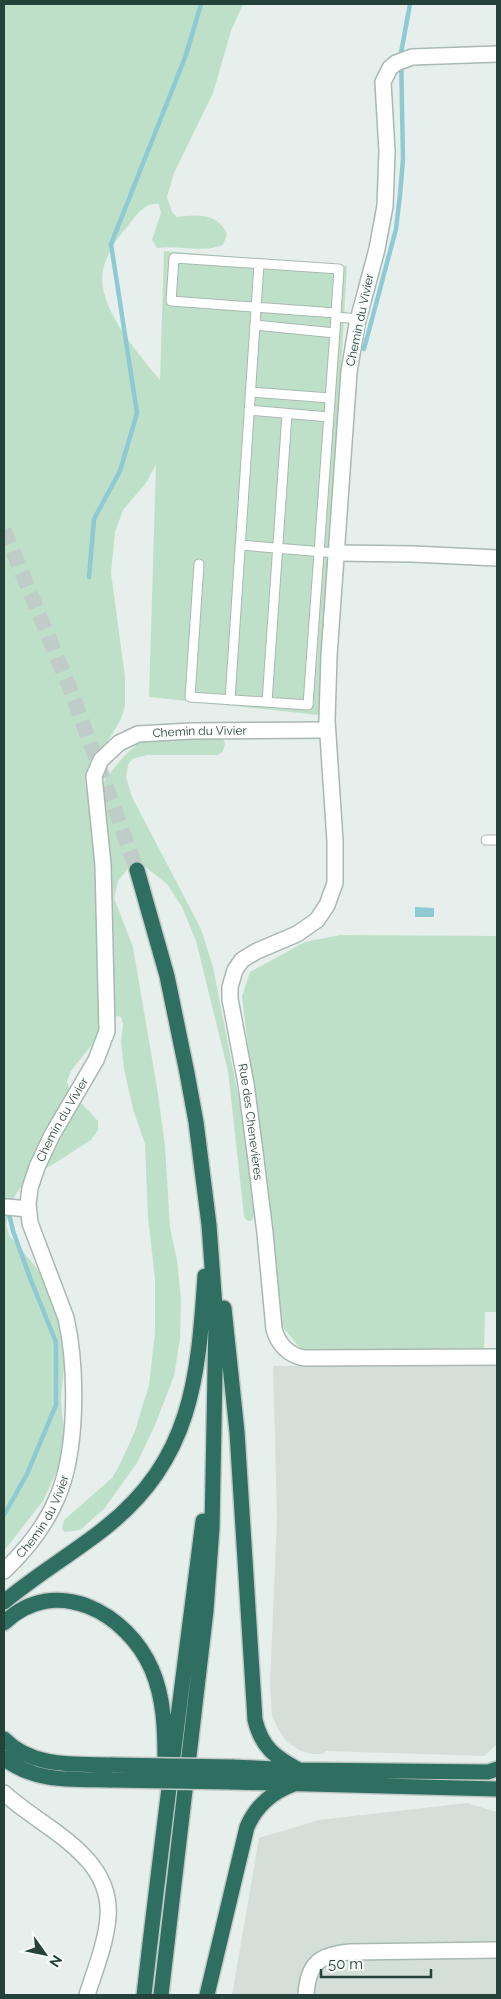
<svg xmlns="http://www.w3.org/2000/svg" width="501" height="1999" viewBox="0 0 501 1999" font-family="Raleway,sans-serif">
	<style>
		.built { fill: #d4dfda }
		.green { fill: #bfe0c8 }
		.water { fill: #8ec9d4 }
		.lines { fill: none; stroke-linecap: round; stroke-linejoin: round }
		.stream { stroke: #8ec9d4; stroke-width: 4.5 }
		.highway-tunnel { stroke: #bfccc8; stroke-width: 15; stroke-dasharray: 15 8; stroke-linecap: butt }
		.lane-casing { stroke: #a8b8b2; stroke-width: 11 }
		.street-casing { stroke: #a8b8b2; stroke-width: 18 }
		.highway-casing { stroke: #c2cac8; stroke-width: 18 }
		.lane { stroke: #fff; stroke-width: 9 }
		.street { stroke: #fff; stroke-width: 15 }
		.highway { stroke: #2f6f62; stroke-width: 15 }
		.highway-bridge-casing { stroke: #c2cac8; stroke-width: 18; stroke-linecap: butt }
		.highway-bridge { stroke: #2f6f62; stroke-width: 15 }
		.labels { text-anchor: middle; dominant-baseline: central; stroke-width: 4.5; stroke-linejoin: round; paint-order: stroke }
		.street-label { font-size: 12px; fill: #24423a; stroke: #f7fbf9 }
	</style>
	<rect width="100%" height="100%" fill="#e6efeb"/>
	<path class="built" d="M494,1364L497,1367V1744L484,1756L326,1751L323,1754H312L301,1751L287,1742L278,1729L272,1715L270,1684L277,1518L273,1366Z
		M467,1803L497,1812V1995H232L259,1838L319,1820Z"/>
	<path class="green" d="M4,4H243L231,31L213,93L174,173L167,197L172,212L177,217C197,214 218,213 227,234L223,245C204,253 178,245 157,248L152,240L161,213L159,204C144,202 136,216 127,227C117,238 106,255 103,270C96,307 138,353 160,380L164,251L347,266L330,558L319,715L149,697L156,465L145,484L123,510L115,532L111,573L125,677V706L121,719L85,779L86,785L91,788L100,787C112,770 131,743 152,737C163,733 207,737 222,738L225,743L223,751L218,755H147L132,759L128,765L126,777L132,797L201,929L213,967L241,1110L252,1180L255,1216L251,1221L246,1220L244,1216L228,1071L196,941L182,907L167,884L143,865L136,864L129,867L118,881L114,898L133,947L158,1094L165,1146L170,1228L177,1260L181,1299L180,1339L174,1376L155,1425L137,1463L104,1509L80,1530L65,1532L62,1529L64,1520L112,1478L120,1464L135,1431L149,1385L155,1333V1279L148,1217L145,1144L133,1109L124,1069L121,1042L123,1024L121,1017L118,1016L113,1018L71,1071L67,1081L70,1091L98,1121V1130L91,1140L52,1165L27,1178L13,1199L6,1225L9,1235L35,1266L50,1289L64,1340V1368L61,1397L62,1415L65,1432L61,1462L43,1501L4,1551Z
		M340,935L497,936V1312H485L484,1349H301L281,1325L242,996L250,972L305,942Z"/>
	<path class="water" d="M415,907L434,908V917H415Z"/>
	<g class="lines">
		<path class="stream" d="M364,349L396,229L400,195L403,159L401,53L410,4
			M89,577L94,519L120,471L137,413L111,244L186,55L201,4
			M4,1515L27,1474L56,1405V1342L32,1283L13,1231L8,1210"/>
		<path class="highway-tunnel" d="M4,530L71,691L137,870"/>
		<g class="lane-casing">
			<path id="lane" d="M336,313L339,269L174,258L171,301L336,313V317L359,319
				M255,325L335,333
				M250,392L330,398
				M249,410L329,417
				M240,545L336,553
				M199,564L190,697L308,705L336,317
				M230,700L259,264
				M267,702L287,414
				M486,840H497"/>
		</g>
		<g class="street-casing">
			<g id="street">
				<path id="s1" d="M497,54L412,57L396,63L390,68L383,82L387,151L385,206L377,249L357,324L349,372L329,656L327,720L335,841V883L327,905L317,920L297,934L257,951L242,960L235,970L230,987V999L246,1084L255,1152L265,1233L274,1329C278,1344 288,1355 304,1358L497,1357"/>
				<path d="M336,553L413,554L497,558"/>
				<path d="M7,1207L28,1209"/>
				<path id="s2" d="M4,1571C26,1550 45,1527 57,1498C78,1451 77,1367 66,1318L30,1223L28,1204L30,1188L37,1167L52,1135L96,1060L107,1031L103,865L94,776L101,760L119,743L138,734L191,731L327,730"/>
				<path d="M4,1793C42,1828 113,1855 108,1917C106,1943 95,1970 87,1995"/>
				<path d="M306,1995C308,1963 319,1955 350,1952L497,1950"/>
			</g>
		</g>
		<g class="highway-casing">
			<path id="highway" d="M137,870L167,976L187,1073L196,1122L209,1225L216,1321L212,1528L206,1611L161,1995
				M224,1308L237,1432L255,1720C262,1748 275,1757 299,1770
				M4,1602C36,1575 72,1554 105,1528C192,1459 198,1379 205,1276
				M4,1623C55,1573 128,1613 152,1670C164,1698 165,1730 165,1760
				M4,1739C32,1768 75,1764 112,1765
				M4,1758C34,1783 75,1779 112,1780
				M232,1767L299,1770L488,1772L497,1769
				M231,1782L497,1789
				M144,1995C162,1837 183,1679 203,1521
				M207,1995L247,1827C256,1806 272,1792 294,1784"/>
		</g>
		<use href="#lane" class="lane"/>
		<use href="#street" class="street"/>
		<use href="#highway" class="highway"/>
		<g class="highway-bridge-casing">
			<path id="highway-bridge" d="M112,1765L232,1767
				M112,1780L231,1782"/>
		</g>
		<use href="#highway-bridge" class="highway-bridge"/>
	</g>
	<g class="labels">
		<g class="street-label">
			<text transform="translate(360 320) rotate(-78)">Chemin du Vivier</text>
			<text stroke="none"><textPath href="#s2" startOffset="966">Chemin du Vivier</textPath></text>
			<text stroke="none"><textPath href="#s2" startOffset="486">Chemin du Vivier</textPath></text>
			<text stroke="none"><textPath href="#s1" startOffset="1225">Rue des Chenevières</textPath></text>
			<text stroke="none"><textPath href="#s2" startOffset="68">Chemin du Vivier</textPath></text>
		</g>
	</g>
	<rect width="501" height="1999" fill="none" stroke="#24423a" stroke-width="10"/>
	<g transform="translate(45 1954) rotate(123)" stroke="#f7fbf9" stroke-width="4" paint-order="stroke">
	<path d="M0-4L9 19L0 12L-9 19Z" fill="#24423a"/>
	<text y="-8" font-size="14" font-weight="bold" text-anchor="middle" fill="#24423a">N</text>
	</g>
	<path d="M321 1969v8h110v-8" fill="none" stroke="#24423a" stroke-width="2.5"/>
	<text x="328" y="1969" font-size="15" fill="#24423a" stroke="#f7fbf9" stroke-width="4" paint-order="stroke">50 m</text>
</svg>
